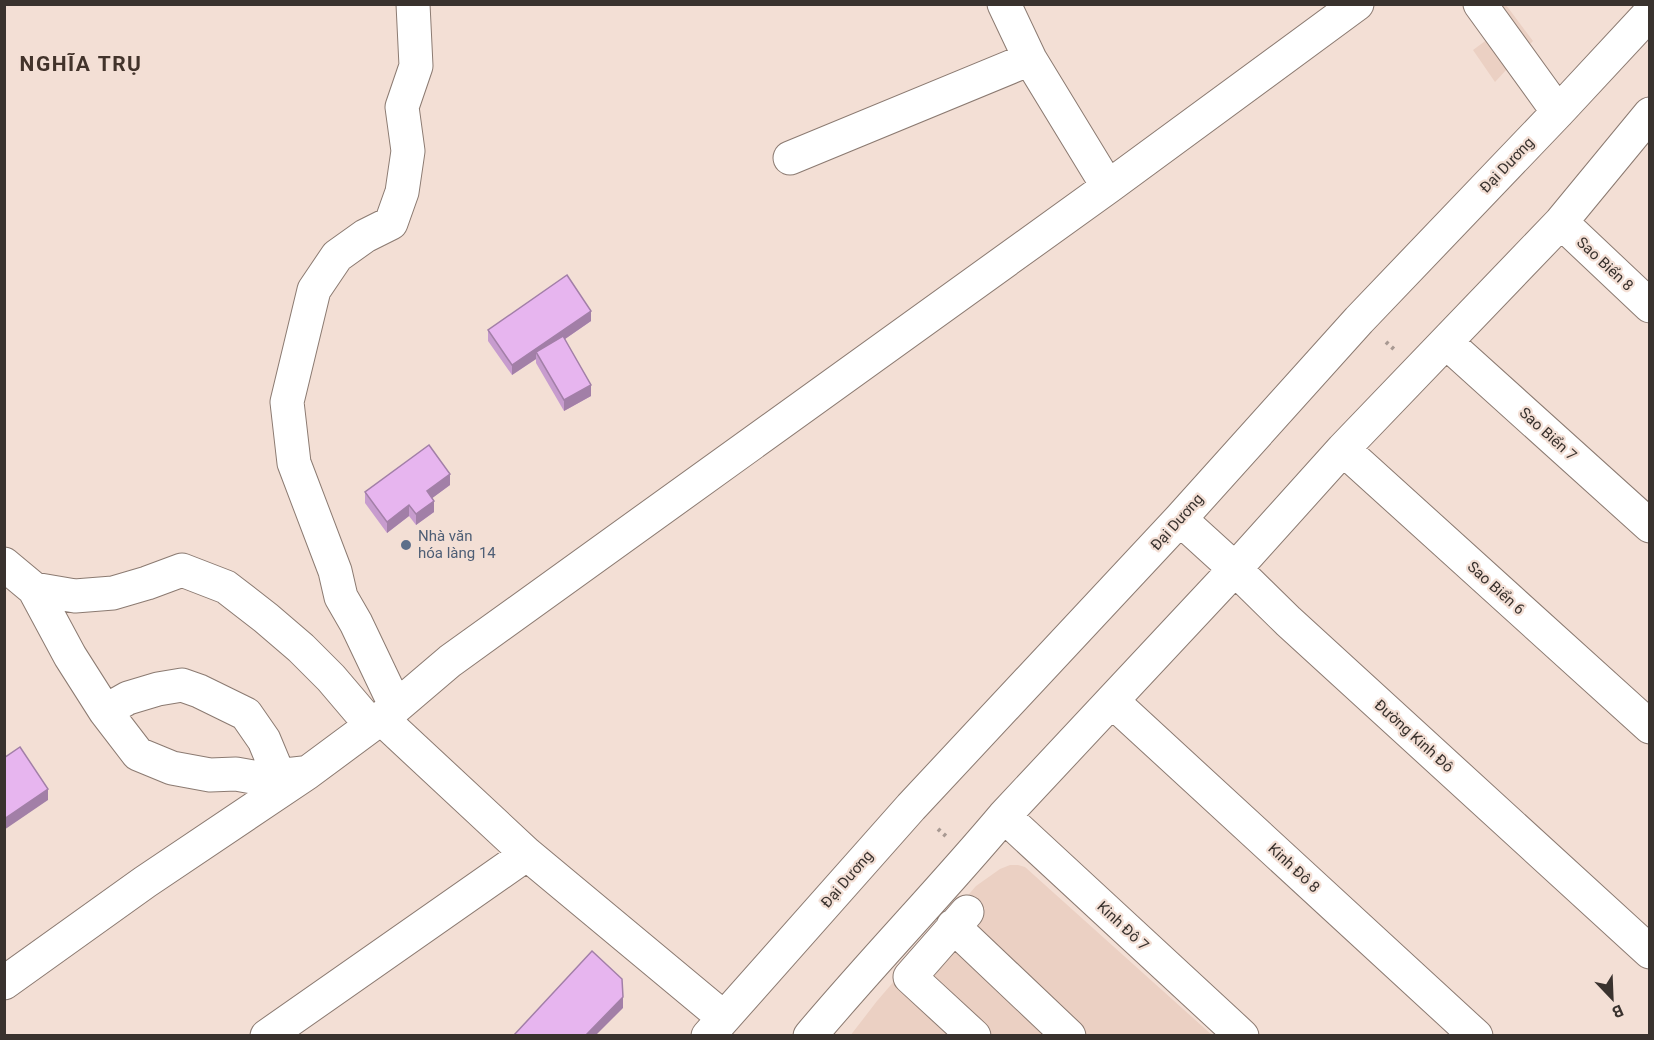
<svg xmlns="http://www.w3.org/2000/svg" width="1654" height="1040" viewBox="0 0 1654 1040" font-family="Roboto,sans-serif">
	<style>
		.built { fill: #ebd0c3 }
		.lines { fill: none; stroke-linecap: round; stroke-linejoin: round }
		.minor-casing { stroke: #8b7a71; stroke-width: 35 }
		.path { stroke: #a89992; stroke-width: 4; stroke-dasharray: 3 4.5; stroke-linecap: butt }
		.minor { stroke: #fff; stroke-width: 33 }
		.wall { fill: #c79cce }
		.shaded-wall { fill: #a27fa7 }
		.building { fill: #e7b5ef; stroke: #a27fa7; stroke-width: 1.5 }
		.service-dot { fill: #5c6f8a; stroke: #f3dfd5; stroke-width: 2 }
		.labels { text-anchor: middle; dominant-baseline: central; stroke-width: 4.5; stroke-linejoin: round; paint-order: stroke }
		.street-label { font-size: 15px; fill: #39322e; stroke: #f3dfd5 }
		.service-label { font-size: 15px; fill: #4e5e75; stroke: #f3dfd5; text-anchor: start }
		.district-label { font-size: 21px; font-weight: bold; letter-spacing: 1.5px; fill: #42332b; stroke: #f3dfd5 }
	</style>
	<rect width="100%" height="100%" fill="#f3dfd5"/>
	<path class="built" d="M1470,5H1506L1533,41L1495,82L1473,50L1492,36Z
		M1010,865H1018L1025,867L1212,1035L850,1036L877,1001L976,886L1000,869Z"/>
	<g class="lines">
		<g class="minor-casing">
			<path id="minor" d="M1004,4L1030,59L1108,187
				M1480,4L1558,112
				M790,158L1030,59
				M1561,222L1650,306
				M1446,342L1650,526
				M1343,449L1650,727
				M1180,519L1235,569L1288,621L1650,952
				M4,564L34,589L75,596L113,593L147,583L182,570L226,587L266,618L301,648L331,678L371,725
				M34,589L70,656L105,711L138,754L172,768L210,775L236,774L258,778L303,773
				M1112,701L1476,1036
				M396,707L356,623L341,597L335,571L294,463L287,402L314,290L337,256L365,236L391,223L402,192L408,151L402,107L416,66L413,4
				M105,711L128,698L158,689L182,685L199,691L246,714L264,740L279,776
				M381,718L527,854L724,1018
				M1004,816L1242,1036
				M967,912L910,977L974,1036
				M953,926L1069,1036
				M4,983L145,882L307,773L396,707L450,661L1108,187L1357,4
				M267,1036L527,854
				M708,1036L911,807L1180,519L1359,320L1558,112L1650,13
				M810,1036C873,961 941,891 1004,816L1235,569L1343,449L1561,222L1650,114"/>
		</g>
		<path class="path" d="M1386,342L1397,352
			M938,829L948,838"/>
		<use href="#minor" class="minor"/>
	</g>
	<path class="wall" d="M591,321L565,339L591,396L564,411L536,363V359L512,375L488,341V330Z
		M450,485L432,498L434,512L416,525L409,516L387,533L365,503V492Z"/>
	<path class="shaded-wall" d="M591,311V321L539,357L536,352V359L512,375V365Z
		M591,385V396L564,411V400Z
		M450,474V485L427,502V491Z
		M434,501V512L416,525V514Z
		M409,505V516L387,533V522Z
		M48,789V800L4,830V819Z
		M623,997V1008L596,1035H586Z"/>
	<path class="building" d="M567,275L591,311L512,365L488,330Z
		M563,336L591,385L564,400L536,352Z
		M429,445L450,474L427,491L434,501L416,514L409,505L387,522L365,492Z
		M20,747L48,789L4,819V758Z
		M592,951L622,979L623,997L586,1035H514Z"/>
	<circle class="service-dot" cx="406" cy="545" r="6"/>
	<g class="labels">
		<g class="street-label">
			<text transform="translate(1507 165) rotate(-46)">Đại Dương</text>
			<text transform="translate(1605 264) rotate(43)">Sao Biển 8</text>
			<text transform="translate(1548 434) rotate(42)">Sao Biển 7</text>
			<text transform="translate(1177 522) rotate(-48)">Đại Dương</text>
			<text transform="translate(1496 588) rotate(42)">Sao Biển 6</text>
			<text transform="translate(1414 736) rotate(42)">Đường Kinh Đô</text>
			<text transform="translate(1294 868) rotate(43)">Kinh Đô 8</text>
			<text transform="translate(847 879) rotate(-49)">Đại Dương</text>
			<text transform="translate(1123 926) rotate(43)">Kinh Đô 7</text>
		</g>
		<g class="service-label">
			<text x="418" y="536">Nhà văn<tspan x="418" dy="17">hóa làng 14</tspan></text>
		</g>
		<g class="district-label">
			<text x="81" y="64">NGHĨA TRỤ</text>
		</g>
	</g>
	<rect width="1654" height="1040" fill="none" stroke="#39322e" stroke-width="12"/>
	<g transform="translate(1612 998) rotate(157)" stroke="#f3dfd5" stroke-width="4.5" paint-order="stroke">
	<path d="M0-4.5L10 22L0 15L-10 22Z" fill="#39322e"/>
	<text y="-9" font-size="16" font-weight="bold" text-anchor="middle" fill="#39322e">B</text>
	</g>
</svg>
